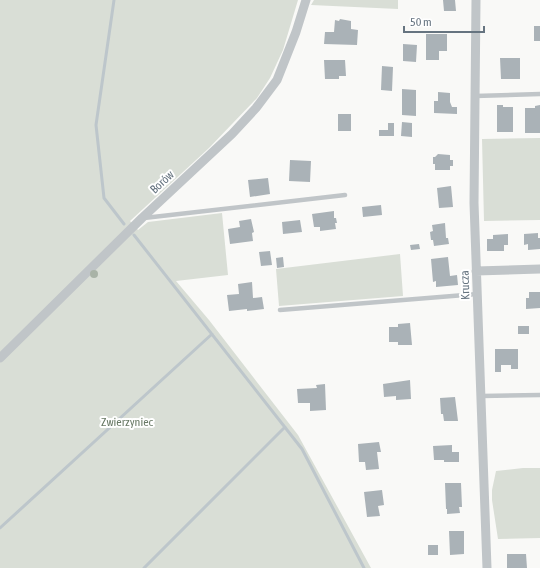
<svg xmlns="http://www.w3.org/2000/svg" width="540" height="568" viewBox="0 0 540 568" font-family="'Asap Condensed',sans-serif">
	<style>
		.green { fill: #d9ded6 }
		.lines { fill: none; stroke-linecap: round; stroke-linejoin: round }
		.stream { stroke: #bdc6cb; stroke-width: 3 }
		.building { fill: #aab2b7 }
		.lane { stroke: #c0c5c8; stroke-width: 4.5 }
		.street { stroke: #c0c5c8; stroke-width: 9 }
		.tree { fill: #a9b3a7 }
		.labels { text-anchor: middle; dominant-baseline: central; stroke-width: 4; stroke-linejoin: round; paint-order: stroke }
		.street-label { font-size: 12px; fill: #667480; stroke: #fff }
		.park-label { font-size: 12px; fill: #687965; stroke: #fff }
	</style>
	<rect width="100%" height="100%" fill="#f9f9f7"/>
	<path class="green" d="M0,0H298L283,50L270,78L257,98L209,148L130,221L138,230L148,222L222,213L228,275L176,281L209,320L298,435L371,568H0Z
		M314,0H398V9L311,5Z
		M540,138V220L484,221L482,139Z
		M400,254L403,296L279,306L276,269Z
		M523,468H540V538L498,539L492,500V490L496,471Z"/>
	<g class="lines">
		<path class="stream" d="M114,0L96,125L104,198L124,224
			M134,235L302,449L364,568
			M0,528L212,334
			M144,568L285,427"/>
	</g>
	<path class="building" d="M443,0H455L456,11H444Z
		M340,19L351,21V29L358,30L357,45L324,44L325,32H334L335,20L339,21Z
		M534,26H540V41H534Z
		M426,34H447V51H439V60H426Z
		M403,44L417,45L416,62L403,61Z
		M500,58H520V79H501Z
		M324,60H345L346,76H339V79H325Z
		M382,66L393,67L392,91L381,90Z
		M402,89L416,90V116L402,115Z
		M438,92L450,93V102L452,107H457V114L434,113V101H438Z
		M497,105H503V107H513V132H497Z
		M540,105V133H525V108H535V106Z
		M338,114H351V131H338Z
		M402,122L412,123V137L401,136Z
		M388,123H394V136H379V130H388Z
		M438,154L450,155V160H453V166H450V170H435V164H433V157H435Z
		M290,160L311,161L310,182L289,181Z
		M268,178L270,194L250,197L248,180Z
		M451,186L453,207L439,208L437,188Z
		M381,205L382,215L363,217L362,207Z
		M334,211V218H336L337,223H335L336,229L320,231V227H314L312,214Z
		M251,219L254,232L252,233L253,241L230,244L228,229L240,227L239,221Z
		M300,220L302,232L283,234L282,222Z
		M445,223L446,238H448L449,244L434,246L433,240H431L430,232L433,231L432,225Z
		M538,233V238H540V249L528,250V244L524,245V234Z
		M508,234V245H504V251H487V239H493V235Z
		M419,244L420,249L411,250L410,245Z
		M270,251L272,265L261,266L259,252Z
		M283,257L284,267L277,268L276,258Z
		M448,257L450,276L457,275L458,285L436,287V281L433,282L431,259Z
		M252,282L253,298L262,297L264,309L247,311V309L229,311L227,295L239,294L238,284Z
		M529,292H540V308L526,309V298H529Z
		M410,323L412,345H398V342H389V327H398V324Z
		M518,326H529V334H518Z
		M495,349H518V369H511V365H501V372H495Z
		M410,380L411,399L396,400V396L384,397L383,384Z
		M325,384L326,410L310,411V403H298L297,389L317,388L316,385Z
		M455,397L458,421H444L443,414H441L440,398Z
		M379,442L381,452H377L379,469L366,470L365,462H359L358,444Z
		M452,445V452H459V462H444V460H434L433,446Z
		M445,483H461L462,507H459L460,513L447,514V509H446Z
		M382,490L384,505L378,506L380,516L367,517L364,492Z
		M449,531H464V554L450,555Z
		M428,545H438V555H428Z
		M507,554H526L527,568H507Z"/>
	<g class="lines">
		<path class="lane" d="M475,96L540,94
			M144,218L345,195
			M280,310L477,294
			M481,396L540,395"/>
		<path class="street" d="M476,0L474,203L487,568
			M476,271L540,269
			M0,358L142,218L232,134L256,108L277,80L296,32L306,0"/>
	</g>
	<circle class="tree" cx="94" cy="274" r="4"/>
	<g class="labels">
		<g class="street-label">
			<text transform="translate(162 182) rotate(-43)">Borów</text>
			<text transform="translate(465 285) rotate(-92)">Krucza</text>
		</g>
		<g class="park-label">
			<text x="127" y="422">Zwierzyniec</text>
		</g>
	</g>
	<path d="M404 26v6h80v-6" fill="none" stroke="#667480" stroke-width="2"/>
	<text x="410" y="26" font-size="12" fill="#667480" stroke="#ffffff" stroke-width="3" paint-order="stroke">50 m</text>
</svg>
